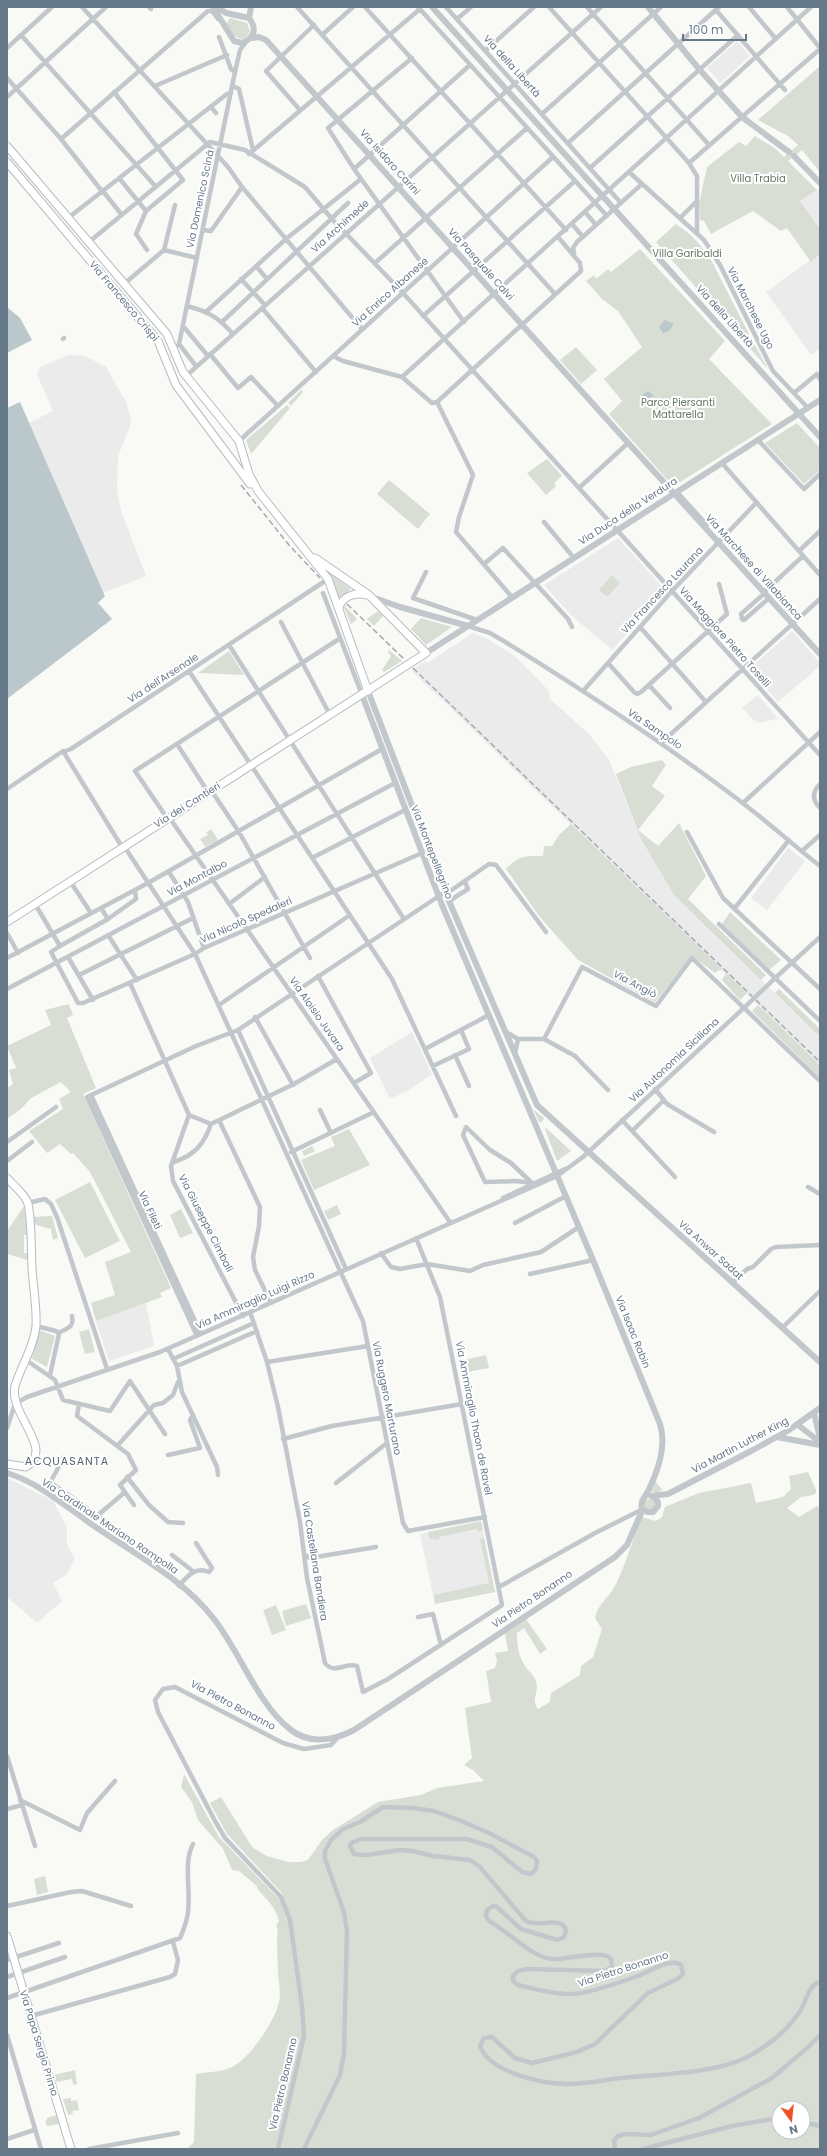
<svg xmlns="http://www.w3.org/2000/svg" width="827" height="2156" viewBox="0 0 827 2156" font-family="Poppins,sans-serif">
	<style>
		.built { fill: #eaebea }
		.green { fill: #d9ded5; fill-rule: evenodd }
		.water { fill: #bac7cb }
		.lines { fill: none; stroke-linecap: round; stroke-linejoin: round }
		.secondary-casing { stroke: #b6bcc1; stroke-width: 9 }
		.minor { stroke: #c2c7cb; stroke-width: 4.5 }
		.tertiary { stroke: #c2c7cb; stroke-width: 6 }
		.secondary { stroke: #fff; stroke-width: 7 }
		.rail { stroke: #a3aab1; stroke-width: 1.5; stroke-dasharray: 6 3; stroke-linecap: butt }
		.minor-bridge { stroke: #c2c7cb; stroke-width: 4.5 }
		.labels { text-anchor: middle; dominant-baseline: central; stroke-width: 4; stroke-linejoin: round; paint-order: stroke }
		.street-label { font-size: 10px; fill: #667989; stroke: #fff }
		.park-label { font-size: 10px; fill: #667a62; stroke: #fff }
		.neighbourhood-label { font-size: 11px; letter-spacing: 1px; fill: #55636e; stroke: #fff }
	</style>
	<rect width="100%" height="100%" fill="#f9f9f6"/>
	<path class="built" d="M737,41L750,56L720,83L707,68Z
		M817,190L820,192V229L800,201Z
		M820,253V349L811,355L766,292Z
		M68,355L85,356L106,367L126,402L130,416L131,424L118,456L117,489L121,511L146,576L103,593L29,423L53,411L37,374L40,367Z
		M618,538L666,591L612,650L572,616L544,585Z
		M792,631L820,663V666L778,702L749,669Z
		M473,633L488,639L516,657L549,691L550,699L589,734L609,760L641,839L674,895L820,1037V1065L411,670L425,661L429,662Z
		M758,695L778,719L757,723L742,708Z
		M788,848L805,861L767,910L751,898Z
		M412,1032L432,1074L409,1090L392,1098L389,1097L370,1058Z
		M146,1303L154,1346L109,1361L96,1321Z
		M7,1478L53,1501L67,1527V1544L75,1559L67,1574L53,1583L62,1601L37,1623L7,1597Z
		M481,1521L495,1592L435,1604L420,1534Z"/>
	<path class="green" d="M230,18L247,23L250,31L247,37C237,43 231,32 226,24Z
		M820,66V172L802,150L788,161L817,190L800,201L820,229V254L811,262L787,228L781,231L753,211L711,234L704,221L700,220L699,204L707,167L739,142L746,146L755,136L776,149L784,157L798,145L788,136L758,120Z
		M676,224L692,236L709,256L749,334L742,340L656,242Z
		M640,249L725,341L709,359L772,424L677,484L670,483L609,414L622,401L604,379L642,347L618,311L602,299L586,281L594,275L596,279L608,269L611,272Z
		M752,340L767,367V368L747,345Z
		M576,347L597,370L581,384L560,360Z
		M301,390L303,392L291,406L288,403Z
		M287,405L290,408L251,454L246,440Z
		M797,423L820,448V470L804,484L765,443Z
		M547,459L562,476L554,483L556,486L546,495L527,473Z
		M389,480L430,514L418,529L377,494Z
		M330,573L351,589L341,598L338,597Z
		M612,575L620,583L607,597L599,590Z
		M345,606L357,619L351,624L344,608Z
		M378,611L383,616L374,626L367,619Z
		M421,618L452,627L426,645L411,629Z
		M389,650L402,661L384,672L382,670L391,656L388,652Z
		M229,651L244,675L198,673Z
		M662,760L666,765L652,786L665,796L638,830L658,846L679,823L706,876L688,899L766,975L761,980L674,895L641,839L616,774L631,767Z
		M571,824L722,969L720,971L719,970L715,973L692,956L655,1002L578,960L539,916L506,869C519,855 525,856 543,856L544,846H552L559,835Z
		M211,829L218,840L205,847L200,839L208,835L206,833Z
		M730,912L781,960L769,970L722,924Z
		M726,973L747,993L740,1000L722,980Z
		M779,989L820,1029V1037L775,993Z
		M69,1004L73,1015L67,1018L96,1088L83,1094L171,1288L160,1293L162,1297L96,1321L91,1303L115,1295L105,1262L131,1252L90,1172L73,1153L71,1154L60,1144L47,1153L29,1131L63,1109L59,1099L71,1092L61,1082L31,1098L21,1109L7,1119V1088L13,1084L9,1070L16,1068L7,1046L51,1025L45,1010Z
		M758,1005L820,1065V1078L752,1011Z
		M533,1109L544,1118L542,1122H539Z
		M545,1127L571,1151L557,1161L546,1132Z
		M349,1129L370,1165L314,1190L301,1160L335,1146L331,1137Z
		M312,1146L315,1151L304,1156L302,1151Z
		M90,1182L120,1241L85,1258L55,1200Z
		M337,1205L341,1214L328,1220L324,1211Z
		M24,1206L27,1235H24V1253H28V1260L7,1254V1231Z
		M181,1209L193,1233L180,1238L170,1215Z
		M52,1216L58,1238L53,1240L51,1229L33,1224L32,1217Z
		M89,1329L95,1352L85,1354L79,1332Z
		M39,1330L55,1336L47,1367L32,1359Z
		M486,1355L489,1368L462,1373L460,1361Z
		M808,1472L816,1490V1493L813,1495L801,1497L787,1508L799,1517L817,1506L820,1508V2149H187L194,2142L196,2074C206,2072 222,2072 232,2067C250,2058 275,2021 279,2002C281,1993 279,1983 278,1974C278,1966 276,1935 278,1929L276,1926L279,1921C275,1905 266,1900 257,1888V1886L239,1871L232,1870L223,1849L198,1820L192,1802L181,1787L184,1774L219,1837L280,1900L283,1895L281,1892L227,1834L210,1803L221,1797L252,1847L267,1856L288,1862H301L308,1860L322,1840L333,1830L378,1802L421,1795L437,1788L484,1781L473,1770L464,1765L472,1758L465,1708L491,1702L486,1671L495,1668L497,1661L495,1653L508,1651L505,1633L526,1619L547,1649L540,1654L524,1628L517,1633C517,1647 519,1658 527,1669C531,1673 535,1677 536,1682C540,1692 530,1699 538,1709L550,1702L551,1693L580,1675L581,1666L593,1657L602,1629L595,1618C598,1603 610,1597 616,1584C626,1563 633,1540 641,1517L656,1521L662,1517L665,1507L699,1493L751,1483L756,1503L783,1497L791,1489L789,1476ZM779,2108H803V2132H779Z
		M655,1481L663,1490L656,1493L650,1491Z
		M644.5 1504a5.5 5.5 0 1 1 11 0a5.5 5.5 0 1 1-11 0Z
		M481,1521L483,1530L478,1532L477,1529L439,1537V1540L430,1539L428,1532Z
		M484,1538L495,1592L435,1604L434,1595L489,1583L480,1539Z
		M306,1604L311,1618L286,1626L282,1611Z
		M276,1605L286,1630L272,1635L263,1610Z
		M45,1876L48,1892L37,1895L34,1879Z
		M75,2070L77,2084L73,2085L72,2079L56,2082L54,2075Z
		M71,2098V2101L77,2100L79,2110L72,2111L73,2114L68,2115L63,2099Z
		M56,2115L59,2124L47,2126L45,2121L47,2120V2118Z"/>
	<path class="water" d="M7,307L20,318L32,340L7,353Z
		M665,320L674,324L669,331L663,333L659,327Z
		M648,391L654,396L650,397L646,403L642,404L640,402L641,396Z
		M20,402L104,594L105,596L98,603L112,619L7,699V408Z"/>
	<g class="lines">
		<g class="secondary-casing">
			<path id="secondary" d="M7,146L167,334L183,372L239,441L249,474L258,491L328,579L368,691
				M7,162L158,341L176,385L250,484
				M339,608C342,596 355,592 367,595
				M7,922L426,653L369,595L315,558
				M7,1178C13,1185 26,1195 28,1204C32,1223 31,1248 32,1268C33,1286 37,1307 36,1326C34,1347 21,1366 15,1386C8,1414 56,1449 26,1467L7,1464
				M7,1936L71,2149"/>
		</g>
		<path class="minor" d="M82,7L228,167L242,187L362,329
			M149,7L151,9
			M297,7L555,294
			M365,7L566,230
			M418,7L607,216
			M446,7L621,203
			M549,7L689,163
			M587,7L709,145
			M749,7L776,39
			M787,7L820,48
			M716,10L785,90
			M457,19L471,7
			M21,35L156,187
			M322,35L353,7
			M219,37L231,69L235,72
			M7,48L52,7
			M485,51L534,7
			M412,58L328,128L354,169L464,322
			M7,78L61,139L101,190
			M155,86L227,55
			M233,86L239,89L253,150
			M114,92L183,180L146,211L136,234L147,250
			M7,97L106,7
			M211,107L216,113
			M300,110L266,71L314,25
			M542,114L661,7
			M61,139L208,11H212L218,19
			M568,143L719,7
			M249,154L420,9
			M590,168L738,35
			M354,169L470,65
			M629,172L704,240L720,265L773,371L808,408
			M119,178L146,211
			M102,190L122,215
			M585,212L596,225
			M681,217L696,202
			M68,218L227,94L231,93
			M572,224L583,237
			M203,230L211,231L242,187
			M697,232V176L689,163L820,49
			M89,242L210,142L245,150L305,187L332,219L403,293L820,755
			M164,250L175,205
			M164,250L197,258
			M574,253L573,248L577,242L642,184
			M375,263L527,128
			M256,266L267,279
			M241,279L265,305
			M124,284L164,250
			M187,306C209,312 218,317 233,334
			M262,308L316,372
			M207,311L286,239L361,179
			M423,316L575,181
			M222,322L348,203
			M183,326L208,356
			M63,339L64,338
			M179,344L196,366
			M174,349L179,344L235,72L240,50L246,42
			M210,354L238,388L251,377L278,406
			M333,356L343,361L402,377L432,403L437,402
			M186,376L601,7
			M402,377L811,7
			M794,393L817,374L820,379
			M437,402L581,271L580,263L558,237
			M437,402L473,475L459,517L456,532L512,597
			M758,440L804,489L820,474
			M239,441L553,157
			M722,463L820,575
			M579,488L628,443
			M677,492L707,525
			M544,522L574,558
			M799,551L820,531
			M484,564L503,548L568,619L572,627
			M426,572L413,598L477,620
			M764,592L803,556
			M323,593L362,695
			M765,593L741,614L742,619L744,620L769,598
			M281,622L330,715
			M468,626L490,633L502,640C583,690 664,743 740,801C768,822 793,845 820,866
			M640,627L706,702
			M229,645L404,919
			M608,663L634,692L637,694L641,692L727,614L719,584
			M189,671L392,979L456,1116
			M649,685L670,708
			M583,691L672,591L756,503
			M661,743L820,599
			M177,744L208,792
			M63,751L122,847
			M820,784C812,792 812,800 820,808
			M7,789L60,753L71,749L328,579
			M211,790L239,832L310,958
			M743,803L820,732
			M169,817L450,1222
			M167,818L135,771L339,639
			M687,832L723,898L820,989
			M124,846L195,954L363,1321L403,1523L408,1531L485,1517
			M802,851L820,835
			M312,858L405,810
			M169,872L188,902L204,948
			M70,881L91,913
			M446,894L489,864L496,865L546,932
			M449,901L468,889L465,882
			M35,904L60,946L51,952L78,1003H83L195,954L204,948L422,853
			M229,904L265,877
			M101,908L108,919L136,899L135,891
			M734,909L789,840
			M719,924L820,1021
			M7,933L18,953
			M108,935L137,980
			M60,946L108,919
			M68,957L93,1000
			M7,958L148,883L382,749
			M79,975L193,918
			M318,976L371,1073L354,1083
			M773,980L820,937
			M130,983L189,1115L171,1166L173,1181L243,1316
			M7,989L395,783
			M219,1005L350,915
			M255,1017L293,1085
			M238,1030L346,1269
			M506,1032L518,1039
			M518,1039H544L582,967L656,1006L692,958L820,1081
			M544,1039L575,1056L608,1090
			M425,1049L489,1015
			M515,1053L518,1039
			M455,1055L469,1086
			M433,1066L469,1049L461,1030
			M655,1089L667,1104L714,1132
			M91,1095L201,1334
			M320,1110L331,1133
			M189,1115L211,1124
			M219,1120L260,1207L259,1226L253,1257L255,1270L271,1303
			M622,1120L675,1177
			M211,1124L294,1084L337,1059
			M466,1127L490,1150L511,1163L532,1183L516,1181L485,1182L463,1135Z
			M632,1131L663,1101
			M7,1142L56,1107
			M291,1152L374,1112
			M7,1161L32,1142
			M174,1162C195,1155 204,1144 211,1124
			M808,1187L820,1194
			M503,1198L565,1169
			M28,1203L45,1199L51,1204L57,1217L107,1369
			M515,1223L566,1196
			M381,1253L391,1267L400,1269L427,1264L470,1271L483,1265L541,1252L579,1227
			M530,1274L593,1260
			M733,1283L747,1269L753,1267L771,1249L776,1247L820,1245
			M250,1312L267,1362L278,1407L300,1522L307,1578L325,1663C334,1675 346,1662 357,1666L363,1692L388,1679L502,1605L440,1297L416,1238
			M36,1326L56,1331L59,1334L50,1375
			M782,1328L820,1291
			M58,1333C68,1328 74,1328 72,1316
			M197,1336L87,1097L196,1046L238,1030L445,892
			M168,1349L177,1366L182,1392L217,1467L218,1475
			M173,1359L254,1323
			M26,1360L55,1380L63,1400L110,1411L130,1381L165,1434
			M267,1362L368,1346
			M177,1366L257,1331
			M79,1404L77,1416L128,1454L136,1470L120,1485L134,1505
			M7,1428L15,1404L27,1397L160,1352L557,1176L583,1157L747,1005
			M283,1439L332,1426L462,1404
			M118,1445L154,1405L163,1403L173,1395L178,1382
			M168,1455L200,1448L190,1420L193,1415
			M127,1477L149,1505L168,1522L183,1523
			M50,1482L125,1535L126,1547
			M336,1483L387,1443
			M45,1492L64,1457
			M97,1516L125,1492
			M172,1555L194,1572
			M305,1555L310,1558L376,1547
			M179,1586C187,1576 196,1566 209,1572L212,1568L196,1543
			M499,1587L597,1532L643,1509
			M418,1617L433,1614L441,1645
			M7,1756L35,1846
			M20,1800L80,1830L87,1813L115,1781
			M7,1809L22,1805
			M7,1906L71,1892L82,1891L131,1906
			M7,1960L59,1943
			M7,1977L65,1957
			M7,1998L180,1938C184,1929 187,1921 188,1912C191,1890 183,1863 193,1844
			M31,2016L170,1977L175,1974L178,1960L173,1942
			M7,2035L41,2149
			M803,2122L820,2126
			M7,2139L34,2130
			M89,2149L178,2133
			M278,2149L304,2036L302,2006L290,1920L281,1897L225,1838L215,1821L158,1712L155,1700L163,1689L175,1687L283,1743L304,1749L331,1745L337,1738
			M304,2149L340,2075L344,2053L347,1931L344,1912L325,1859V1851L331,1840L343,1829L360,1822L383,1807L413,1808L434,1811L459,1820L489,1833L534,1857L537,1861L536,1869L531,1874L522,1872L492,1847L467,1839H361L351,1843L350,1846L354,1854L366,1855L400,1850L413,1851L433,1856L470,1860L479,1866L526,1921C538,1928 563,1915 566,1931L564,1937L557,1940L521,1929L496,1906H493L487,1910L486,1916L489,1921C508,1931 531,1957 552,1959C565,1960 604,1949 611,1959L612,1966L606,1971L527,1969L518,1971L513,1976V1981L518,1985C535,1989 553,1994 570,1994C584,1995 624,1981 638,1976C649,1972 671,1957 681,1965L683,1974L679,1978L648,1993L595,2044L577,2052L532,2063L515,2058L492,2037L484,2038L480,2046C490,2073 541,2083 567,2084C585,2084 604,2080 621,2078C658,2074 717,2074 749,2056C769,2045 790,2028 802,2008C807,1998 809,1985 820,1982
			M615,2149L614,2140L618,2136L625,2134L651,2135L699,2118L772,2078L807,2048L820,2035
			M643,2149L732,2126L779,2118"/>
		<path class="tertiary" d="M213,7L234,41L242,43C255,38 257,28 249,18L226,13L217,7
			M432,7L820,437
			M648,7L699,69L742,117L789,152
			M249,18L251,7
			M251,38L259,37L266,40L630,445L820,654
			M794,156L820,183
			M372,597L400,607L468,626
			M426,653L820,400
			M368,691L446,894L537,1105L820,1362
			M362,695L442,905L593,1260L660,1424C667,1446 658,1471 648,1491C645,1497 640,1501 642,1508L647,1512H653L658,1506V1502L653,1496
			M814,1413L820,1438
			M798,1425L820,1442
			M777,1437L820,1445
			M7,1473C40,1483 69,1509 97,1528C137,1555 184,1580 214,1619C240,1652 258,1705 291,1730C310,1745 335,1740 354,1730L615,1557L627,1545L643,1509
			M651,1496L668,1494L753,1450L789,1430L820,1408"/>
		<use href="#secondary" class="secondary"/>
		<path class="rail" d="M241,485L289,545L320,578
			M347,604L404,659
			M413,668L820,1062"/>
		<path class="minor-bridge" d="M747,1005L772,981"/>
	</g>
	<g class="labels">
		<g class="street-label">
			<text transform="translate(512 66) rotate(48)">Via della Libertà</text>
			<text transform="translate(390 162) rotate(48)">Via Isidoro Carini</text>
			<text transform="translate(200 199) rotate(-78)">Via Domenico Scinà</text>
			<text transform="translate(340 226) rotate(-42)">Via Archimede</text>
			<text transform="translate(481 264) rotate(48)">Via Pasquale Calvi</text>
			<text transform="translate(390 292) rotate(-42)">Via Enrico Albanese</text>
			<text transform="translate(124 301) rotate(50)">Via Francesco Crispi</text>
			<text transform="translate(751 308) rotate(63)">Via Marchese Ugo</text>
			<text transform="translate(725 316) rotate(48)">Via della Libertà</text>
			<text transform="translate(628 511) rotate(-33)">Via Duca della Verdura</text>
			<text transform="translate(754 567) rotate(48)">Via Marchese di Villabianca</text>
			<text transform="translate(662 590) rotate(-47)">Via Francesco Laurana</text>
			<text transform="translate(725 637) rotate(48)">Via Maggiore Pietro Toselli</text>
			<text transform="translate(163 678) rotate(-33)">Via dell'Arsenale</text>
			<text transform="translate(655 729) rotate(34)">Via Sampolo</text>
			<text transform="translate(187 805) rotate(-32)">Via dei Cantieri</text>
			<text transform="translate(432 852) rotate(69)">Via Montepellegrino</text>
			<text transform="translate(197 878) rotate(-28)">Via Montalbo</text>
			<text transform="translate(246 920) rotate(-24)">Via Nicolò Spedaleri</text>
			<text transform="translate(635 984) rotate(28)">Via Angiò</text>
			<text transform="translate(317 1014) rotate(55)">Via Aloisio Juvara</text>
			<text transform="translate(674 1060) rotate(-43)">Via Autonomia Siciliana</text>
			<text transform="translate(150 1210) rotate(65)">Via Fileti</text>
			<text transform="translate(206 1223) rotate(63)">Via Giuseppe Cimbali</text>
			<text transform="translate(711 1250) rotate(42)">Via Anwar Sadat</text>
			<text transform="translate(255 1300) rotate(-24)">Via Ammiraglio Luigi Rizzo</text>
			<text transform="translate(633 1332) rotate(68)">Via Isaac Rabin</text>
			<text transform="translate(387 1398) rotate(79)">Via Ruggero Marturano</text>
			<text transform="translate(474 1418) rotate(79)">Via Ammiraglio Thaon de Ravel</text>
			<text transform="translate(740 1445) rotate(-28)">Via Martin Luther King</text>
			<text transform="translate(110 1526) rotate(34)">Via Cardinale Mariano Rampolla</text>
			<text transform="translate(315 1561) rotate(81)">Via Castellana Bandiera</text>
			<text transform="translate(532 1599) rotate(-34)">Via Pietro Bonanno</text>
			<text transform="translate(233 1705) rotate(28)">Via Pietro Bonanno</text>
			<text transform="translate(623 1969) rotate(-18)">Via Pietro Bonanno</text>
			<text transform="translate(39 2043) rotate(73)">Via Papa Sergio Primo</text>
			<text transform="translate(283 2084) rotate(-77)">Via Pietro Bonanno</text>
		</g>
		<g class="park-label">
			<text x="758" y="178">Villa Trabia</text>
			<text x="687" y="253">Villa Garibaldi</text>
			<text x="678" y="402">Parco Piersanti<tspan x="678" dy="12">Mattarella</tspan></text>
		</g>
		<g class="neighbourhood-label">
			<text x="67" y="1461">ACQUASANTA</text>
		</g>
	</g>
	<rect width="827" height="2156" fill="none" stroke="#667989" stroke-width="16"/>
	<g transform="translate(791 2120) rotate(165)"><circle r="19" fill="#ffffff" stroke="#c2c9d0"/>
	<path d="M0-3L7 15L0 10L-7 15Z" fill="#ed5323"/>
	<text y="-6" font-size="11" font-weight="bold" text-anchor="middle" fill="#667989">N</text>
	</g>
	<path d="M683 34v6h63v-6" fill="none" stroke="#667989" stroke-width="2"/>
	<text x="689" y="34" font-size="12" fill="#667989" stroke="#ffffff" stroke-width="3" paint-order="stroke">100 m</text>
</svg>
